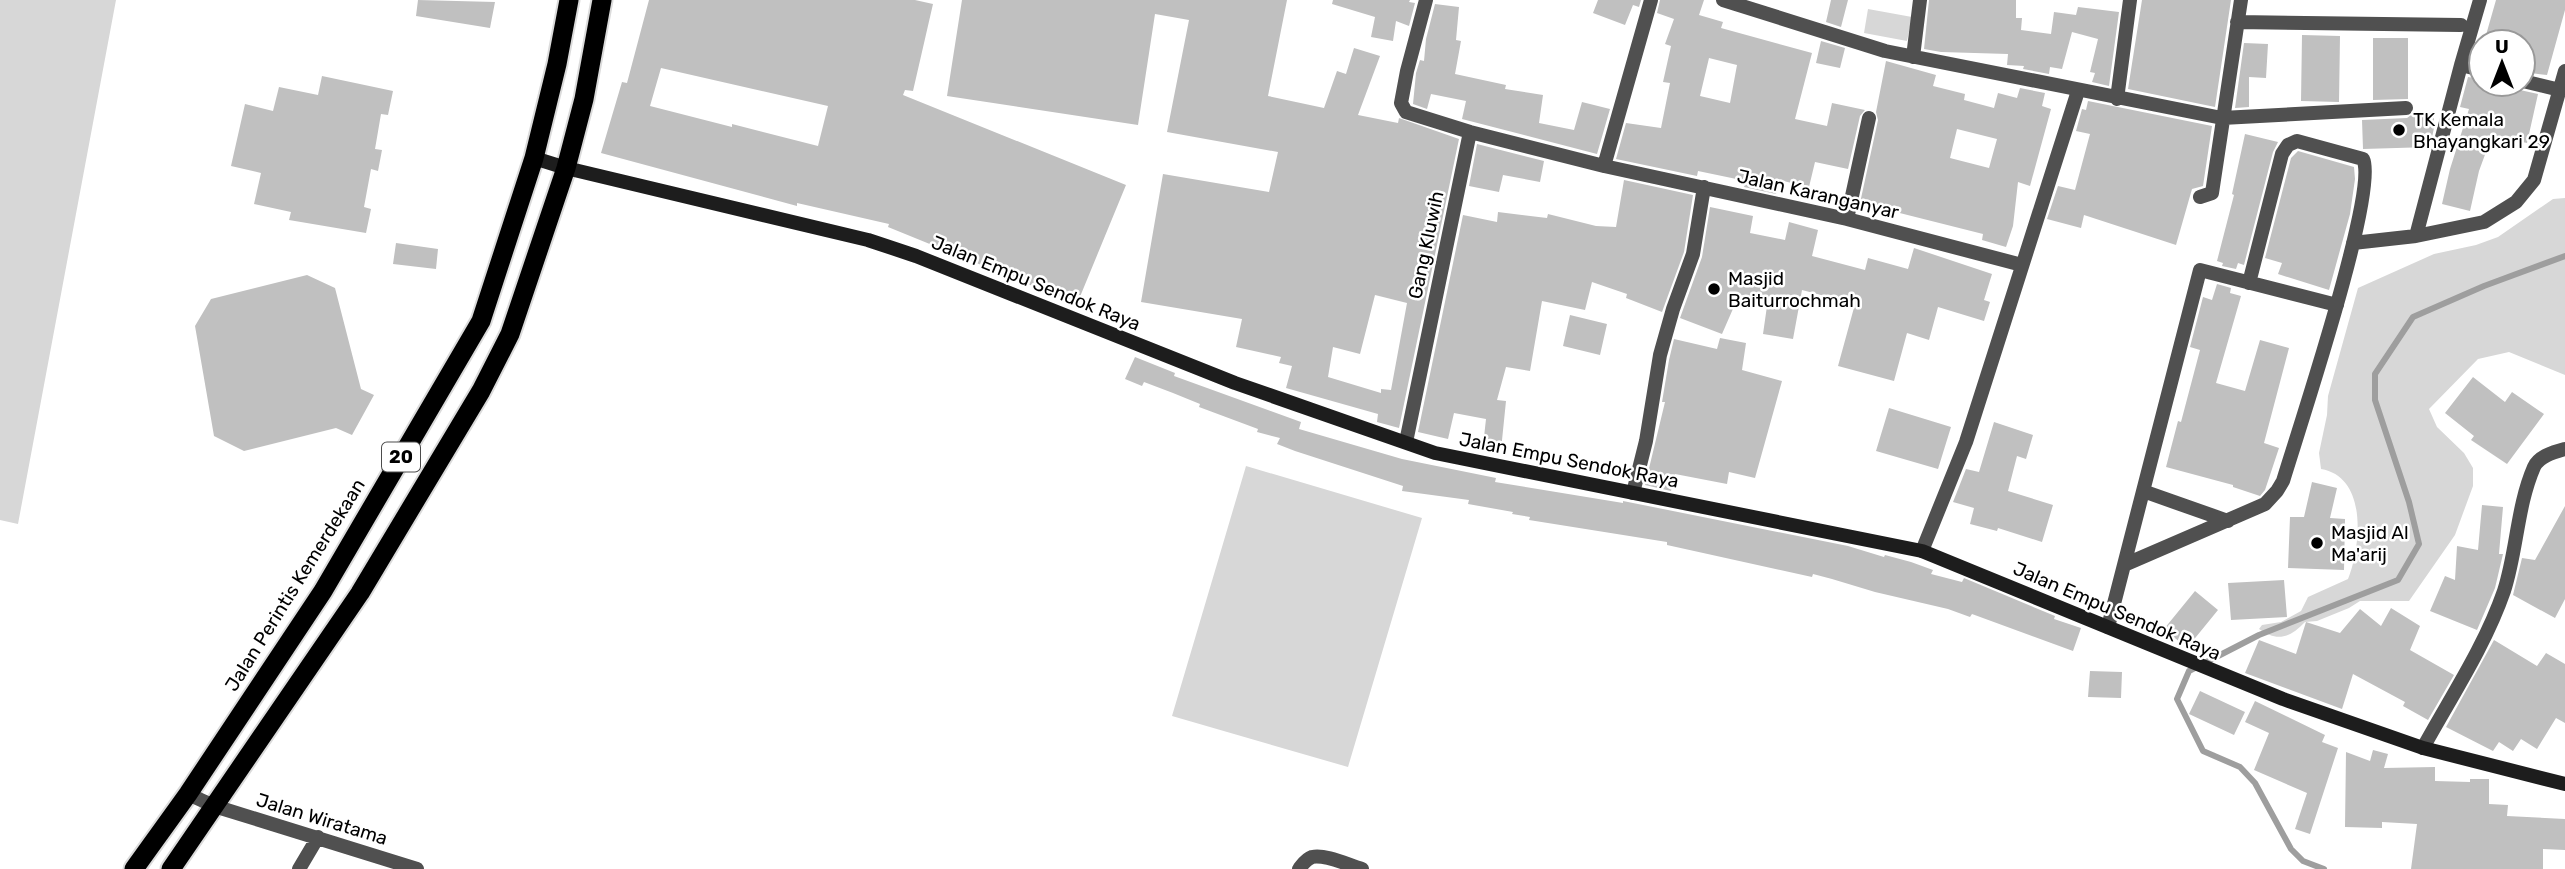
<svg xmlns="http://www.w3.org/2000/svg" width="2565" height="869" viewBox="0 0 2565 869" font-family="Rubik,sans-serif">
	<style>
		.green { fill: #d7d7d7 }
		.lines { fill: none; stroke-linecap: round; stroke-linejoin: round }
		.stream { stroke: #9e9e9e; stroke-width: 6 }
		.building { fill: #c0c0c0; fill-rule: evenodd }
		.trunk-casing { stroke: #dbdbdb; stroke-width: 23 }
		.minor { stroke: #505050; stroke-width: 14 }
		.secondary { stroke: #1d1d1d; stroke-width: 14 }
		.trunk { stroke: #000; stroke-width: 19 }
		.poi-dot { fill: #000; stroke: #fff; stroke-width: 2.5 }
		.labels { text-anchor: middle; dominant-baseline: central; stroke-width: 5; stroke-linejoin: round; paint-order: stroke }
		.shield { fill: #fff; stroke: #4c4c4c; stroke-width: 2 }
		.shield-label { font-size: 18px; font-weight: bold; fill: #000 }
		.poi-label { font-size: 19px; fill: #000; stroke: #fff; text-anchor: start }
		.street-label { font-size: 19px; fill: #000; stroke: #fff }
	</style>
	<rect width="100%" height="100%" fill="#fff"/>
	<path class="green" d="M0,0H116L18,524L0,520Z
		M1868,9L1912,17L1907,41L1864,33Z
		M2565,198V375L2509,352L2478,359L2429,409L2437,427L2464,453L2473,468V486L2455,535L2409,601H2360L2349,608L2317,621L2305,622C2290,638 2277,642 2259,629L2262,625L2281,622L2301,611L2308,597L2348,579C2361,546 2368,477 2321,469L2319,453L2327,415L2328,396L2358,288L2434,254L2476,245L2498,237L2553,199Z
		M1246,466L1422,518L1348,767L1172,716Z"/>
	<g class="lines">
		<path class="stream" d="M2324,869L2303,861L2291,849L2255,783L2240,767L2203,751L2177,699L2189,671L2259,635L2398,580L2419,544L2409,502L2375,400V374L2413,317L2484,286L2565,256"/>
	</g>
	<path class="building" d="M418,0L495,2L490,28L416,16Z
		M649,0H915L933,4L913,91L905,90L903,95L1126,185L1077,304L888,227L889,224L797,203V206L601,153L622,82L627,83ZM661,68L828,106L818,146L732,124V127L650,106Z
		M962,0H1287L1268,96L1324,108L1337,71L1346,74L1354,48L1380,56L1358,115L1398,123L1399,118L1459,139L1399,428L1377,422L1378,414L1286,388L1292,366L1279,363L1281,357L1236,347L1242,319L1141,302L1163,174L1269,192L1278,152L1167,132L1189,20L1155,14L1138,125L947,96ZM1375,295L1407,303L1391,390L1381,389V393L1328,377L1333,347L1360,354Z
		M1333,0H1410L1409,2L1415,3L1409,26L1396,21L1393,41L1371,37L1375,17L1332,4Z
		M1598,0H1641L1639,7L1633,5L1625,25L1593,13Z
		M1660,0H1704L1699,15L1723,22L1721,28L1812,53L1795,119L1827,126L1832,103L1865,110L1860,116L1848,169L1815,162L1809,187L1779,180L1776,194L1744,187L1746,181L1698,171L1697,176L1616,159L1626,123L1661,128L1670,83L1663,82L1671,46L1665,44L1674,19L1657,13ZM1709,58L1737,65L1730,103L1700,96Z
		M1831,0H1848L1841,27L1826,22Z
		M1929,0H2016V18H2022L2021,30L2051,34L2054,12L2076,15L2078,7L2119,12L2109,86L2092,82L2095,73L2090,72L2098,39L2072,32L2062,69L2050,67L2049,74L2023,69L2024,66L2007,65L2008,54L1941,52L1924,49Z
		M2142,0H2231L2215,107L2128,89Z
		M2496,0H2565V10L2547,75L2523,72V42H2484Z
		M1435,4L1459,7L1456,40L1461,41L1455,74L1506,85L1505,89L1543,95L1539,123L1574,130L1582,102L1610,109L1597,154L1462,119L1466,101L1431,94L1427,109L1413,104L1416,73L1420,60L1424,61L1426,39Z
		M2302,35L2340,36L2339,102L2301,101Z
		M2373,38H2408V99L2373,100Z
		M1821,41L1845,48L1840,68L1816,63Z
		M2244,43L2268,44L2266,78L2249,77V107L2235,108Z
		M1886,61L1936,75L1933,86L1965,94L1964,100L1994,108L1998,93L2017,98L2020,88L2045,93L2042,106L2051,109L2030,186L2018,182L2013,226L2006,247L1982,240L1983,234L1860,203L1878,120L1876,112ZM1957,129L1997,139L1989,168L1950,158Z
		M322,76L393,91L388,115L381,114L375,149L382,150L378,171L371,169L364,207L371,209L366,233L289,220L291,212L254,204L261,173L231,166L245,104L273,111L279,87L318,95Z
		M2468,77L2481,79V84H2514L2520,90L2538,94L2527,143L2494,136L2493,142L2490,141L2479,171L2470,211L2442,204L2450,169L2469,109L2460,107Z
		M2088,101L2212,126L2203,186L2192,189L2176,245L2084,215L2081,228L2047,219L2058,186L2075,190L2090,134L2076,131L2082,109L2086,110Z
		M2434,112V128L2430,147L2363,149L2362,120L2407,118L2414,113Z
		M2245,134L2278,142L2273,152L2244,265L2238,263L2236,269L2222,266L2223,263L2217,261L2234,195L2232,194Z
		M1477,144L1544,161L1540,182L1503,175L1499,192L1469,186Z
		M2298,151L2354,167L2355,179L2350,214L2329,290L2278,274L2282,263L2265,258L2291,158Z
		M1624,180L1693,195L1684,252L1662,312L1626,298L1627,294L1592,282L1585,310L1542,301L1530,371L1506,367L1497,400L1506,401L1501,450L1483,446L1486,419L1454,413L1448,439L1418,432L1463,215L1497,222L1498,212L1547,218L1548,214L1596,226L1616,227Z
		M1710,207L1753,216L1750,233L1785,240L1789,222L1818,230L1812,256L1865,270L1868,258L1908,269L1914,248L1992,274L1984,300L1990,302L1984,321L1938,307L1929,340L1907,333L1894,381L1838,366L1855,304L1802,290L1793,339L1763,334L1768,299L1739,295L1722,334L1680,318L1702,257Z
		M396,243L438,249L436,269L393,264Z
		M307,275L335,288L361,389L374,395L352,435L336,428L244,451L214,436L195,326L211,299Z
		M2217,284L2231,288L2230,293L2241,296L2216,383L2245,391L2260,340L2289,348L2264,443L2279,448L2265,490L2260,496L2233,487V485L2166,467L2178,421L2181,422L2200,350L2190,347L2203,297L2212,300Z
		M1570,315L1607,324L1600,355L1563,346Z
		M1720,338L1746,343L1742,370L1782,381L1755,478L1729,472L1727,484L1675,474L1671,491L1645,485L1665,402H1662L1669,360L1674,339L1717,349Z
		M1135,357L1175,373L1174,376L1301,422L1299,429L1402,459L1496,478L1495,482L1623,503V501L1848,546L1884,557L1885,555L1911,562L1933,570L1931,574L1962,582L1964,578L2055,616L2054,619L2081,628L2073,651L1972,614L1970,617L1948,609L1875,592L1832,579L1813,574L1812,577L1667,545V542L1529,520L1530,517L1512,514L1513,512L1468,504L1469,500L1402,491L1403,486L1295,451L1277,444L1280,438L1257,432L1258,429L1199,407L1200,404L1173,393L1144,382L1142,386L1125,379Z
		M2473,377L2505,402L2512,392L2544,414L2507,464L2471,440L2474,436L2445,413Z
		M1889,408L1951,427L1938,469L1876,451Z
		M1994,422L2033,435L2026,459L2017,456L2008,491L2053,505L2042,542L1998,528L1997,531L1970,524L1974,508L1953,502L1966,469L1979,472Z
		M2312,482L2337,488L2330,518L2345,519L2344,570L2288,568L2290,517H2304Z
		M2482,505L2503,507L2499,554H2503L2495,588L2477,630L2430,611L2445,576L2455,580L2457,546L2478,550Z
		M2565,506V599L2555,618L2513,595L2522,558L2535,560Z
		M2284,580L2287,617L2231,620L2228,583Z
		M2195,591L2218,610L2187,648L2164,629Z
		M2391,608L2420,626L2410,650L2454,675L2428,720L2403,706L2405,702L2353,674L2342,709L2245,673L2259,640L2296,654L2306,622L2340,633L2360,609L2381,626Z
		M2494,640L2537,666L2546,653L2565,664V723L2556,718L2537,749L2521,739L2513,751L2499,742L2493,751L2446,727Z
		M2090,671L2122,672L2121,698L2088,697Z
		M2200,691L2245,712L2234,735L2189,714Z
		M2255,701L2325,735L2322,742L2338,748L2310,834L2295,829L2307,793L2254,770L2269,733L2245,722Z
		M2373,750L2388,754L2384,768L2435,767V781L2470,782V779H2489V804L2508,805L2507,816L2565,819V850L2543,849V869H2411L2417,824L2382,822V828L2345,827L2346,752L2370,761Z"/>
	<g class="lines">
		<g class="trunk-casing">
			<path id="trunk" d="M134,869L188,794L323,591L481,321L534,158L557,64L569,0
				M171,869L360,593L481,391L510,334L566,168L584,99L602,0"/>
		</g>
		<path class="minor" d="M1426,0L1407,71L1401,103L1406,112L1470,132L1604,166L1847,219L2022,265
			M1723,0L1885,51L2222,118L2406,108
			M2237,22L2461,25
			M1913,57L1920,0
			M2461,65L2480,0
			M2523,81L2560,90
			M2117,99L2130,0
			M1604,166L1651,0
			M2200,197L2212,193L2241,0
			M1847,219L1869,118
			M2416,236L2461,65L2481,70
			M2353,243L2416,236L2484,222L2516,202L2534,180L2565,71
			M1406,442L1470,132
			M2143,491L2228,521
			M1633,493L1646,441L1660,355L1673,309L1693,254L1704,187
			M1922,551L1966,442L2078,91
			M2124,565L2265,504L2277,491L2283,481C2297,434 2379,190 2363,159L2297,141L2288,145L2282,154L2249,283
			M2108,627L2200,270L2337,305
			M2423,748C2451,697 2485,646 2504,591C2517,551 2517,506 2534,467C2539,456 2554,452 2565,449
			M188,794L214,806L417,869
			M299,869L318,837
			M1299,869C1303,864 1306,859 1312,857C1326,854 1348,865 1362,869"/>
		<path class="secondary" d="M534,158L566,168L868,240L916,256L1235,383L1435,453L1922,551L2283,699L2423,748L2565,784"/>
		<use href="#trunk" class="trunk"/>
	</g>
	<g class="poi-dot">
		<circle cx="2399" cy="130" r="7"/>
		<circle cx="1714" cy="289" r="7"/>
		<circle cx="2317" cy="543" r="7"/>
	</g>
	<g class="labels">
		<rect class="shield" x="382" y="442.5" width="38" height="29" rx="5"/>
		<g class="shield-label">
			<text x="401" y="457">20</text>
		</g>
		<g class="poi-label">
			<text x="2413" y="119">TK Kemala<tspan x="2413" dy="22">Bhayangkari 29</tspan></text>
			<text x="1728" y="278">Masjid<tspan x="1728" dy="22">Baiturrochmah</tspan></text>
			<text x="2331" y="532">Masjid Al<tspan x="2331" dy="22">Ma'arij</tspan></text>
		</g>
		<g class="street-label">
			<text transform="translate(1818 194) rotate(13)">Jalan Karanganyar</text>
			<text transform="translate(1426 245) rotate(-78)">Gang Kluwih</text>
			<text transform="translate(1036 283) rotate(22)">Jalan Empu Sendok Raya</text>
			<text transform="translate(1569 460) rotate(11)">Jalan Empu Sendok Raya</text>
			<text transform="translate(295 585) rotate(-58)">Jalan Perintis Kemerdekaan</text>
			<text transform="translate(2117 611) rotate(23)">Jalan Empu Sendok Raya</text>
			<text transform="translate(322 819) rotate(17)">Jalan Wiratama</text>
		</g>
	</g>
	<g transform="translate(2502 63)"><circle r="33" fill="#ffffff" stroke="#999999" stroke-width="2"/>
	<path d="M0-5L12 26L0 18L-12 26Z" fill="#000000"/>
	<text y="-10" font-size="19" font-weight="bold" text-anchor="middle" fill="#000000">U</text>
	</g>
</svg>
